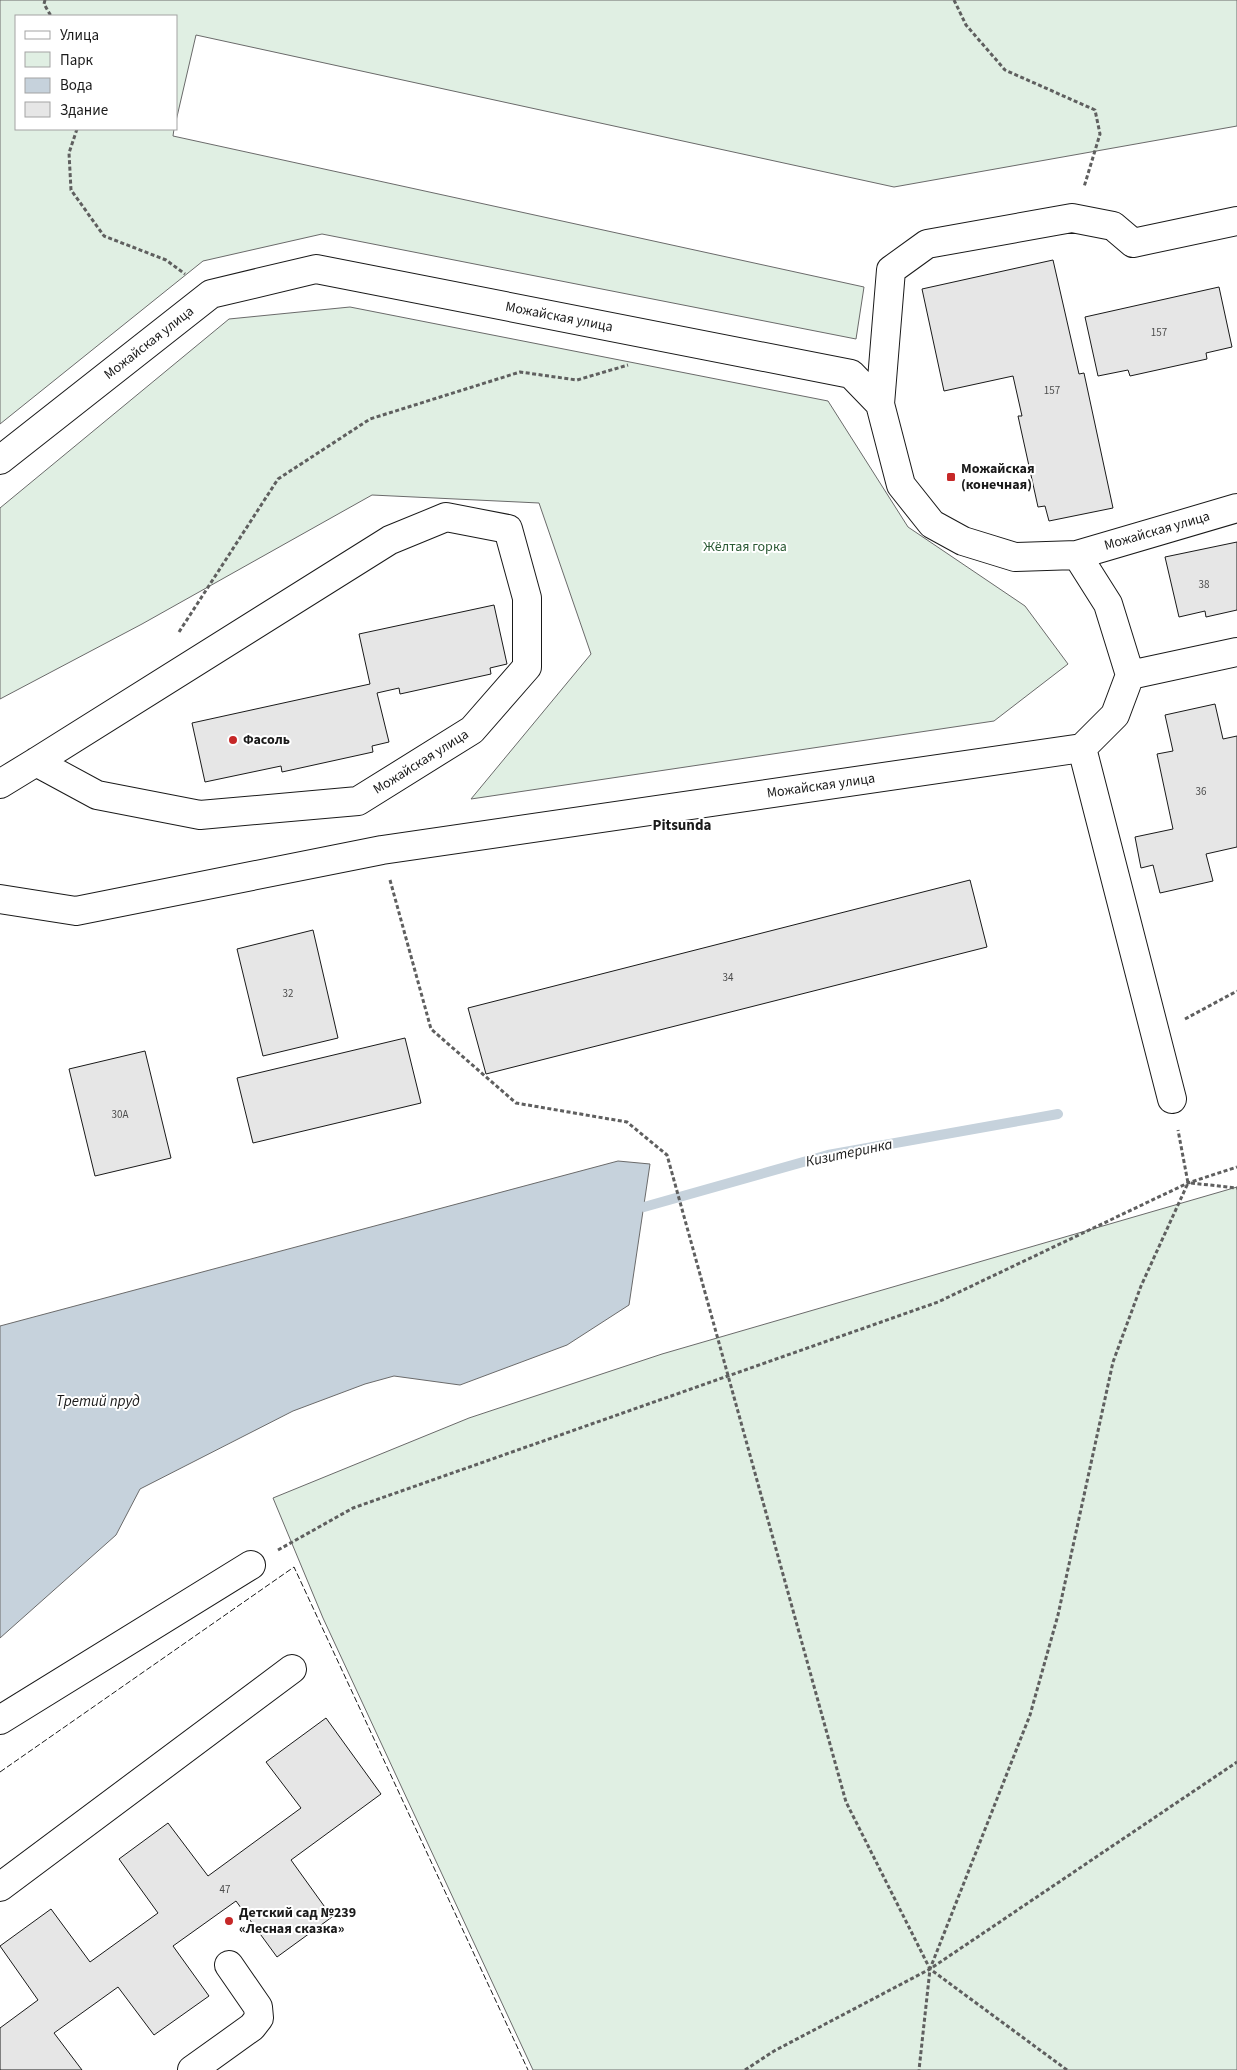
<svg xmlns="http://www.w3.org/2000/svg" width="1237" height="2070" viewBox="0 0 1237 2070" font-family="'Source Sans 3',sans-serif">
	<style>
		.green { fill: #e0efe3; stroke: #6a6a6a }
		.water { fill: #c6d2dc; stroke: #6a6a6a }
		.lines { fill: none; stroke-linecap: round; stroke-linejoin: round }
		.stream { stroke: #c6d2dc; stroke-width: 10 }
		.building { fill: #e6e6e6; stroke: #1a1a1a }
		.minor-casing { stroke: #1a1a1a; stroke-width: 30 }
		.path { stroke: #5f5f5f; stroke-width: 3; stroke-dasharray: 4 2.5; stroke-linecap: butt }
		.minor { stroke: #fff; stroke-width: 28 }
		.fence { stroke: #1a1a1a; stroke-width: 1; stroke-dasharray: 6 2.5; stroke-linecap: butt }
		.poi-dot { fill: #c62828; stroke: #fff; stroke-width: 2 }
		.labels { text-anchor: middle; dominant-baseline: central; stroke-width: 4; stroke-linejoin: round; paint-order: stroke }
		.number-label { font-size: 11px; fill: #4d4d4d }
		.street-label { font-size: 14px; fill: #1a1a1a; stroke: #fff }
		.poi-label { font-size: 14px; font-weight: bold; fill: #1a1a1a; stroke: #fff; text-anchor: start }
		.park-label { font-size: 14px; fill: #2b5a34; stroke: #fff }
		.neighbourhood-label { font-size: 15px; font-weight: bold; fill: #1a1a1a; stroke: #fff }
		.water-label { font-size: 15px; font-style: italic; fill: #1a1a1a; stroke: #fff }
	</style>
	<rect width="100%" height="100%" fill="#fff"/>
	<path class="green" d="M0,0H1237V126L894,187L196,35L176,121V16H16V129H174L173,136L864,287L856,339L322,234L203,261L0,424Z
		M350,307L828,401L908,527L1025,606L1068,664L994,721L471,799L591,654L539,503L372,495L142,624L0,699V508L229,319Z
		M1237,1187V2070H533L323,1618L273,1498L469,1418L662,1354Z"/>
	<path class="water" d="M618,1161L650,1164L629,1305L567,1345L460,1385L394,1376L365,1384L293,1411L140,1489L116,1535L0,1638V1326Z"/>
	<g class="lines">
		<path class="stream" d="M644,1207L828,1155L1058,1114"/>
	</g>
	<path class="building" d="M1053,260L1079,374L1084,373L1113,508L1049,521L1045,506L1038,507L1018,416H1022L1013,376L944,391L922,289Z
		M1219,287L1232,347L1206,353L1207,359L1130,376L1128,370L1098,376L1085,317Z
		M1237,542V610L1206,617L1205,611L1179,617L1165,557Z
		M494,605L507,664L490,668L491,674L400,694L399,688L377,693L389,742L372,746L373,752L282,772L281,766L205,782L192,723L370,684L359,634Z
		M1215,704L1223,739L1237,736V847L1206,854L1213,881L1160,893L1153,865L1141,868L1135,837L1173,829L1157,754L1173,751L1165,715Z
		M970,880L987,947L486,1074L468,1008Z
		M313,930L338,1038L263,1056L237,949Z
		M405,1038L421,1103L253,1143L237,1078Z
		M145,1051L171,1158L95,1176L69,1069Z
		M326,1718L381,1794L291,1860L332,1917L277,1957L236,1901L173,1946L209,1996L154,2035L118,1987L54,2033L82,2070H0V2028L38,2000L0,1946L51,1909L90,1962L158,1913L119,1859L168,1823L208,1876L301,1808L266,1762Z"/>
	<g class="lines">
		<g class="minor-casing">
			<path id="minor" d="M880,404L891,270L927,244L1072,218L1113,226L1133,243L1237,221
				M0,460L211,294L316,269L851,374L880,404L901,485L932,524L963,541L1015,557L1077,555L1237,508
				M1130,675L1237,652
				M1082,748L1172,1099
				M0,784L36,762L390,540L446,517L508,529L527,598V667L472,730L358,801L200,815L97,795L36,762
				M0,899L76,911L382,850L1082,748L1115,715L1130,675L1108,604L1077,555
				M0,1720L251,1565
				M0,1887L292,1669
				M192,2070L252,2027L259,2018L258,2007L229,1965"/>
		</g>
		<path class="path" d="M45,0L44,4L51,16
			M954,0L966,25L1005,70L1095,110L1100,134L1084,187
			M77,129L69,153L71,190L104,236L166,260L185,274
			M179,632L278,479L370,419L520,372L577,380L628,365
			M390,880L431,1029L516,1103L627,1122L667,1155L846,1802L930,1969L919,2070
			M1185,1019L1237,991
			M1191,1183L1237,1188
			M278,1550L353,1508L938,1302L1188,1183L1237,1167
			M745,2070L774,2051L930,1969L1237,1762
			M1067,2070L930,1969L1030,1715L1058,1615L1113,1362L1141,1286L1188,1183L1178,1130"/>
		<use href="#minor" class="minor"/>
		<path class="fence" d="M0,1772L294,1567L528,2070"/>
	</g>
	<g class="poi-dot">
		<rect x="946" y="472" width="10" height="10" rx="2.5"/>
		<circle cx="233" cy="740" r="5"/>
		<circle cx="229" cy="1921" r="5"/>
	</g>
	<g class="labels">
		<g class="number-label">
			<text x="1159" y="332">157</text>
			<text x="1052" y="390">157</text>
			<text x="1204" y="584">38</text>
			<text x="1201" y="791">36</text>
			<text x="728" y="977">34</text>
			<text x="288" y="993">32</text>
			<text x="120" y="1114">30А</text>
			<text x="225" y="1889">47</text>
		</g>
		<g class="street-label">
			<text transform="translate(559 317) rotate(11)">Можайская улица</text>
			<text transform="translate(149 343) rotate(-38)">Можайская улица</text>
			<text transform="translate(1157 531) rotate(-16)">Можайская улица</text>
			<text transform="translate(421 762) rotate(-32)">Можайская улица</text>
			<text transform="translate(821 786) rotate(-8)">Можайская улица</text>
		</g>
		<g class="poi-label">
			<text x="961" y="469">Можайская<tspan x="961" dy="16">(конечная)</tspan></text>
			<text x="243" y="740">Фасоль</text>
			<text x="239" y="1913">Детский сад №239<tspan x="239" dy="16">«Лесная сказка»</tspan></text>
		</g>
		<g class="park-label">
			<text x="745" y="547">Жёлтая горка</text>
		</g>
		<g class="neighbourhood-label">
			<text x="682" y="825">Pitsunda</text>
		</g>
		<g class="water-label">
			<text transform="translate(849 1153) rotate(-12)">Кизитеринка</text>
			<text x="98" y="1401">Третий пруд</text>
		</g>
	</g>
	<rect x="15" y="15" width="162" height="115" fill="#ffffff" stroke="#a3a3a3"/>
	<rect x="25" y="31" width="25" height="8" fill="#ffffff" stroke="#a3a3a3"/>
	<text x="60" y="40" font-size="15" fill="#1a1a1a">Улица</text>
	<rect x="25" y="52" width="25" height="15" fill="#e0efe3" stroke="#a3a3a3"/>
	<text x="60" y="65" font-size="15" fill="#1a1a1a">Парк</text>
	<rect x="25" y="78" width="25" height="15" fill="#c6d2dc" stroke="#a3a3a3"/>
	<text x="60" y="90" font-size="15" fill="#1a1a1a">Вода</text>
	<rect x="25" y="102" width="25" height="15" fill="#e6e6e6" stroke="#a3a3a3"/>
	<text x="60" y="115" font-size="15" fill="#1a1a1a">Здание</text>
</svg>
